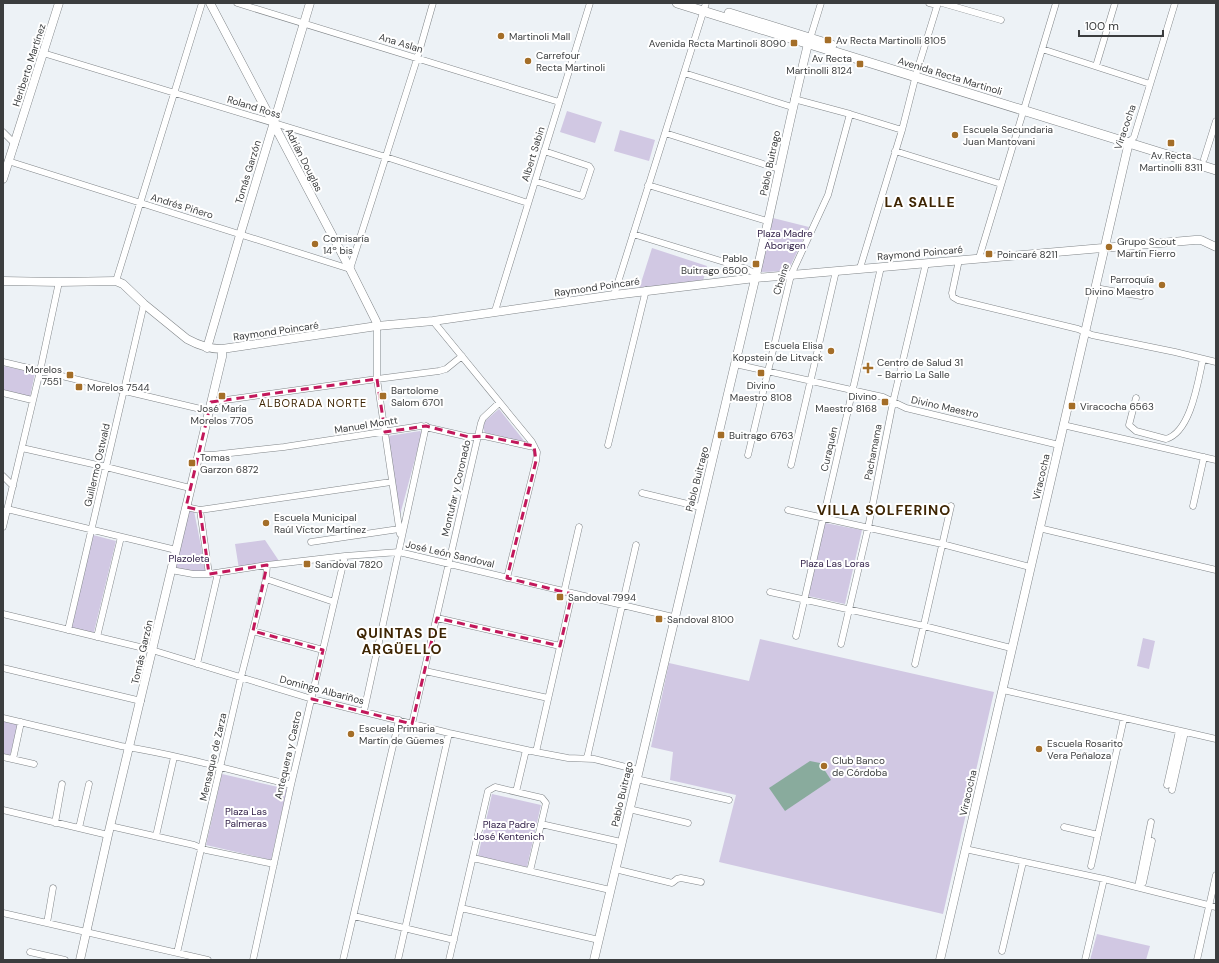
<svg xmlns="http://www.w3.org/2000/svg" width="1219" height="963" viewBox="0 0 1219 963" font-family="'DM Sans',sans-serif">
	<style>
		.green { fill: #d1c8e3 }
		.water { fill: #89ab9d }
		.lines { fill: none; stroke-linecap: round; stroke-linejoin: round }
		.street-casing { stroke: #808588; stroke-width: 7 }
		.secondary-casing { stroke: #808588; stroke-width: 9 }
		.primary-casing { stroke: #808588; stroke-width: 10 }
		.street { stroke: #fff; stroke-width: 6 }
		.secondary { stroke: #fff; stroke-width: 8 }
		.primary { stroke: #fff; stroke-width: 9 }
		.marked { fill: none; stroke: #c2185b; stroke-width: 3; stroke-dasharray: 8 5; stroke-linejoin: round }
		.poi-dot { fill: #a46e28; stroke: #fff; stroke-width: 1.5 }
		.labels { text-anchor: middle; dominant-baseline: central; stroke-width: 4; stroke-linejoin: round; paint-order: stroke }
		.poi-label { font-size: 10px; fill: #3b3d3e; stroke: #fff; text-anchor: start }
		.street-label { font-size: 10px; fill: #3b3d3e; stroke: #fff }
		.park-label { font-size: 10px; fill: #322149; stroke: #fff }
		.neighbourhood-label { font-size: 11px; letter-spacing: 1px; fill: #3e2503; stroke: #fff }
		.district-label { font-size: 14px; font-weight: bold; letter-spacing: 1px; fill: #3e2503; stroke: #fff }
	</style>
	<rect width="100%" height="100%" fill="#edf2f6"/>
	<path class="green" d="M567,111L602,122L595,143L560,132Z
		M620,130L655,140L649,161L614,151Z
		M773,218L809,227L788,271L760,272Z
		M652,248L707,266L703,281L639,289Z
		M3,366L35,373L30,397L3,391Z
		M499,409L525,442L485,433L483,428L485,421Z
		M420,431L422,433L400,515L388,436Z
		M187,510L194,511L206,571H184L174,569Z
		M825,523L862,530L845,604L808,596Z
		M93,535L116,541L93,636L71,630Z
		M265,540L281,564L239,569L235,544Z
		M1143,638L1155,641L1149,669L1137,666Z
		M760,639L994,692L943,914L719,862L736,795L670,780L673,752L651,747L669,663L749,681Z
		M3,721L18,724L10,756L3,754Z
		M222,774L287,789L271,860L206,845Z
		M492,794L541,805L527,867L478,856Z
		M1097,934L1150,946L1146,960H1090Z"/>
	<path class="water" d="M810,761L820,763L831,780L785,811L769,788Z"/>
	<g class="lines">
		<g class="street-casing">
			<path id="street" d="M237,3L559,102
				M929,3L937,5
				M942,3L1001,20
				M809,42L821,3
				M1042,49L1150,84
				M43,53L386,157L528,203
				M1096,66L1115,3
				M684,73L792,107
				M794,99L850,114L902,130
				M3,132L15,144
				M665,133L779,169
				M1129,142L1134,137L1175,3
				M895,151L1001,184
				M1204,159L1216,121
				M8,161L350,269L417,59L433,3
				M535,181L582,196L591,169L589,166L544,151
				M648,185L767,221
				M633,234L747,269L756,274
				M979,258L1056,3
				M959,260L952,293L953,297L958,300L1078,329L1092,335L1175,352L1216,362
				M860,268L902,130L917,71L938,3
				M116,281L202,3
				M1095,288L1141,296
				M614,295L706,3
				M495,311L590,3
				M433,321L532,442L537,452L536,461L507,578
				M377,326V379L400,534
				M3,362L209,411
				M735,364L883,397L906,408L1059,445
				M3,393L32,400
				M1136,398L1129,425L1136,431L1166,439C1191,432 1198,381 1203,359
				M211,402L377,379L439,371L446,369L462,356
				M1063,425L1216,460
				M608,445L646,290
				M22,448L106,467L190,488
				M198,454L212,455L284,447L421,426L469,437L484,436L529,446H534
				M748,455L791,275L828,195L850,114
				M791,465L836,271
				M3,476L13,486
				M642,493L700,507
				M1193,506L1204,457
				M186,507L200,510L391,482
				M7,509L176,550
				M200,510L209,574
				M788,510L942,544L1030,567
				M3,527L40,371L59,282
				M1039,528L1216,570
				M311,542L399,529
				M171,570L193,574H209L267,565L345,556L399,552L673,617
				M266,579L334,602
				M564,592L579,527
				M770,592L924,626L1011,648
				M3,614L152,650L312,699L449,733L536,752L568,758L594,759L638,770
				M437,618L560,646
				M68,630L144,304
				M253,631L323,650
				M796,636L881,267
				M97,637L121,537
				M841,644L868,528L893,402L926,263
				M197,664L218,573
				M915,664L951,506
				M3,668L141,701
				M425,671L548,698
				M1003,690L1216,739
				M364,711L426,426
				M3,718L121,746C178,755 235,771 291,785
				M412,724L481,423L483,418L499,403
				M536,752L572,594
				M3,757L34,764
				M587,758L636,545
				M13,759L21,722
				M636,779L729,800
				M1167,785L1179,731
				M1172,790L1185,732
				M516,792L526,750
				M629,809L688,823
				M3,810L108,835
				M55,823L62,784
				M541,824L621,842
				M110,826L194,845L206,850L274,864
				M1064,827L1098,835
				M79,828L89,784
				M156,836L174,757
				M965,849L1104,879L1216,907
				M473,858L610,890
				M1091,866L1124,718
				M615,869L672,883L677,879L681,878L701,882
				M1143,883L1152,841
				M1138,887L1151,822
				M461,908L599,940
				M3,913L208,960
				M354,916L454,940
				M47,923L53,888
				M1002,951L1023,862
				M30,952L65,960
				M177,953L241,677L266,579L267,565
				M253,960L291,785L345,556
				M343,960L399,720
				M398,960L449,733
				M449,960L488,791L495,787L542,798L546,803L530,871
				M1085,960L1104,879
				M1197,960L1216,875"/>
		</g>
		<g class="secondary-casing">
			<path id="secondary" d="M210,3L350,269L376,321L377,326
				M3,179L59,3
				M3,281L59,282L116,281L123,284L144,304L187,339C198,345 209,349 222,349L377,326L433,321L614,295L755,278L1195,240H1201L1216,247
				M207,348L240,235L310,3
				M80,960L108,835L222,357V349
				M594,960C645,736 699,512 753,288C772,207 788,125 808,44
				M940,960L1129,142"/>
		</g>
		<g class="primary-casing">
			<path id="primary" d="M677,3L1216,170
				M729,13L832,45"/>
		</g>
		<use href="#street" class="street"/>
		<use href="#secondary" class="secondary"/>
		<use href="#primary" class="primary"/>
	</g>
	<path class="marked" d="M377,379L385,432L426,426L469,437L484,436L534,446L536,461L507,578L572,594L560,646L437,618L412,724L312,699L323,650L253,631L267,565L209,574L200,510L186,507L211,402Z"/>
	<g class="poi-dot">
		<circle cx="501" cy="36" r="4"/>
		<rect x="824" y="36" width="8" height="8" rx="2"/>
		<rect x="790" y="39" width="8" height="8" rx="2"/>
		<circle cx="528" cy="61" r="4"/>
		<rect x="856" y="60" width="8" height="8" rx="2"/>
		<circle cx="955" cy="135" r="4"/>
		<rect x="1167" y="139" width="8" height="8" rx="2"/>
		<circle cx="315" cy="244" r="4"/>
		<circle cx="1109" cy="247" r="4"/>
		<rect x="985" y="250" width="8" height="8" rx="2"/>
		<rect x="752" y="260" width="8" height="8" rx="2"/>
		<circle cx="1162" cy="285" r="4"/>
		<circle cx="831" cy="351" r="4"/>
		<path d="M866 362h4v4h4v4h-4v4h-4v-4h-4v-4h4z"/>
		<rect x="757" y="369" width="8" height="8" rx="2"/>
		<rect x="66" y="371" width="8" height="8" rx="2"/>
		<rect x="75" y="383" width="8" height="8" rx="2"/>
		<rect x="218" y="392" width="8" height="8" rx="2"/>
		<rect x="379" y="392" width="8" height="8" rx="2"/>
		<rect x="881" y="398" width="8" height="8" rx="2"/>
		<rect x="1068" y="402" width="8" height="8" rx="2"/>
		<rect x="717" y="431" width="8" height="8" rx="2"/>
		<rect x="188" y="459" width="8" height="8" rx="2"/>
		<circle cx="266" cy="523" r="4"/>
		<rect x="303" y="560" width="8" height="8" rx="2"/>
		<rect x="556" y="593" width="8" height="8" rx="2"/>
		<rect x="655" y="615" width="8" height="8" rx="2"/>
		<circle cx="351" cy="734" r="4"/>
		<circle cx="1039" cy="749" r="4"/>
		<circle cx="824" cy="766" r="4"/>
	</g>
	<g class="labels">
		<g class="poi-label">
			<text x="509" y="36">Martinoli Mall</text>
			<text x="836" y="40">Av Recta Martinolli 8105</text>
			<text x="786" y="43" text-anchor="end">Avenida Recta Martinoli 8090</text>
			<text x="536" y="55">Carrefour<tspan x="536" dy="12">Recta Martinoli</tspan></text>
			<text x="852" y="58" text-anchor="end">Av Recta<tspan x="852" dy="12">Martinolli 8124</tspan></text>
			<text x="963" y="129">Escuela Secundaria<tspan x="963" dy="12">Juan Mantovani</tspan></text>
			<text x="1171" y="155" text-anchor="middle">Av Recta<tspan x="1171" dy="12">Martinolli 8311</tspan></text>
			<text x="323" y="238">Comisaría<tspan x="323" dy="12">14º bis</tspan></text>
			<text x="1117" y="241">Grupo Scout<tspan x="1117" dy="12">Martín Fierro</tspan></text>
			<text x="997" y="254">Poincaré 8211</text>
			<text x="748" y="258" text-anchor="end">Pablo<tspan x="748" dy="12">Buitrago 6500</tspan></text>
			<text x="1154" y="279" text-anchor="end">Parroquía<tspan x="1154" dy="12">Divino Maestro</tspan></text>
			<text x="823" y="345" text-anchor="end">Escuela Elisa<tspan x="823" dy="12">Kopstein de Litvack</tspan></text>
			<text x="877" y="362">Centro de Salud 31<tspan x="877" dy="12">- Barrio La Salle</tspan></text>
			<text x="62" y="369" text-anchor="end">Morelos<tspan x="62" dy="12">7551</tspan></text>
			<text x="761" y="385" text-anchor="middle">Divino<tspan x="761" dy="12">Maestro 8108</tspan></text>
			<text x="87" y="387">Morelos 7544</text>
			<text x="391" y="390">Bartolome<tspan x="391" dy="12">Salom 6701</tspan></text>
			<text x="877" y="396" text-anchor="end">Divino<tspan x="877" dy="12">Maestro 8168</tspan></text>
			<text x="1080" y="406">Viracocha 6563</text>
			<text x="222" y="408" text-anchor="middle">José María<tspan x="222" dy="12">Morelos 7705</tspan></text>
			<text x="729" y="435">Buitrago 6763</text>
			<text x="200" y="457">Tomas<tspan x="200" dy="12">Garzon 6872</tspan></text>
			<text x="274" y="517">Escuela Municipal<tspan x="274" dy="12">Raúl Víctor Martínez</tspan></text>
			<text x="315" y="564">Sandoval 7820</text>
			<text x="568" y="597">Sandoval 7994</text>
			<text x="667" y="619">Sandoval 8100</text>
			<text x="359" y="728">Escuela Primaria<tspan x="359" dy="12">Martín de Güemes</tspan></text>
			<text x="1047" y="743">Escuela Rosarito<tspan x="1047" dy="12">Vera Peñaloza</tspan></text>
			<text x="832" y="760">Club Banco<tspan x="832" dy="12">de Córdoba</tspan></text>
		</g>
		<g class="street-label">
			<text transform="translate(401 43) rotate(17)">Ana Aslan</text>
			<text transform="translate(29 65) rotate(-72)">Heriberto Martínez</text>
			<text transform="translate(950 76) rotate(17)">Avenida Recta Martinoli</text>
			<text transform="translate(254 107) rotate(17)">Roland Ross</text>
			<text transform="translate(1125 127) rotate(-71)">Viracocha</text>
			<text transform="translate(533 154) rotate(-73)">Albert Sabin</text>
			<text transform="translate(304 160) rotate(63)">Adrián Douglas</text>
			<text transform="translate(770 163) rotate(-78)">Pablo Buitrago</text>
			<text transform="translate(248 172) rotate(-73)">Tomás Garzón</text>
			<text transform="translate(182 206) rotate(17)">Andrés Piñero</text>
			<text transform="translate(920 253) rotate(-5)">Raymond Poincaré</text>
			<text transform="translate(781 279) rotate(-73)">Cheine</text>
			<text transform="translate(597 287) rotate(-8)">Raymond Poincaré</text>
			<text transform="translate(276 331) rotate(-8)">Raymond Poincaré</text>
			<text transform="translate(945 407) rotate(13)">Divino Maestro</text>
			<text transform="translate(366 425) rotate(-9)">Manuel Montt</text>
			<text transform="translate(829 449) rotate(-77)">Curaquén</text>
			<text transform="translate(873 452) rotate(-79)">Pachamama</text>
			<text transform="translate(97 465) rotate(-77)">Guillermo Ostwald</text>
			<text transform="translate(1041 477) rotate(-77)">Viracocha</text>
			<text transform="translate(697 479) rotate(-76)">Pablo Buitrago</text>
			<text transform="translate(456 488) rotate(-77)">Montufar y Coronado</text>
			<text transform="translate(450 554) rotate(13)">José León Sandoval</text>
			<text transform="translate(142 652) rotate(-77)">Tomás Garzón</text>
			<text transform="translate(322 690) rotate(15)">Domingo Albariños</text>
			<text transform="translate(288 755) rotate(-77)">Antequera y Castro</text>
			<text transform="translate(213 757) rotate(-77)">Mensaque de Zarza</text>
			<text transform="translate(968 793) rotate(-77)">Viracocha</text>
			<text transform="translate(622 794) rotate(-77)">Pablo Buitrago</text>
		</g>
		<g class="park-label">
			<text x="785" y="233">Plaza Madre<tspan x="785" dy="12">Aborigen</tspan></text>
			<text x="189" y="558">Plazoleta</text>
			<text x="835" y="563">Plaza Las Loras</text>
			<text x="246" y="811">Plaza Las<tspan x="246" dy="12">Palmeras</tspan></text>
			<text x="509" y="824">Plaza Padre<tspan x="509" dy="12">José Kentenich</tspan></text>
		</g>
		<g class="neighbourhood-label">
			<text x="313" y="403">ALBORADA NORTE</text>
		</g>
		<g class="district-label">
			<text x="920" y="202">LA SALLE</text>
			<text x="884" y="510">VILLA SOLFERINO</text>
			<text x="402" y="633">QUINTAS DE<tspan x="402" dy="16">ARGÜELLO</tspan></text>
		</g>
	</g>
	<rect width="1219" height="963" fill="none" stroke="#3b3d3e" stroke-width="8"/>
	<path d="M1079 30v6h84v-6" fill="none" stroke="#3b3d3e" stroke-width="2"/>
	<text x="1085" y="30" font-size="12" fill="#3b3d3e" stroke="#ffffff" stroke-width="3" paint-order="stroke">100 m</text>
</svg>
